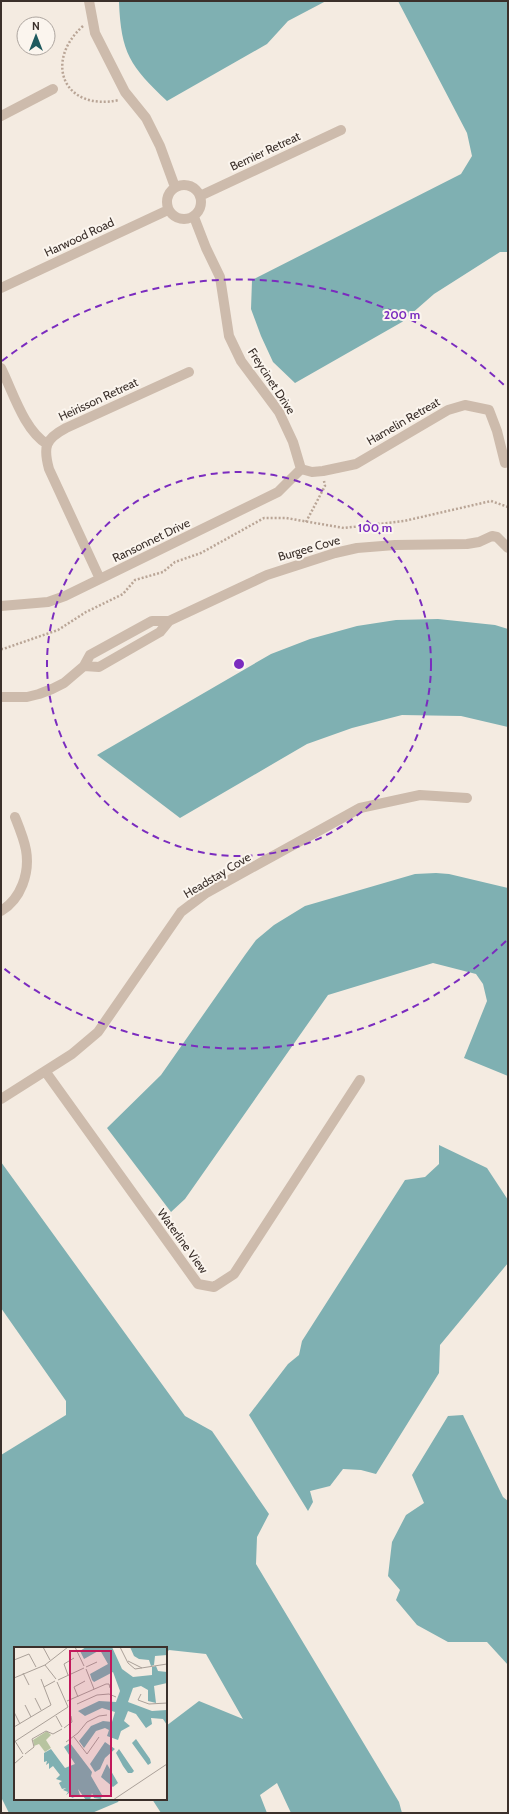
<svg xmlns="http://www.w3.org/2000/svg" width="509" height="1814" viewBox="0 0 509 1814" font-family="Cabin,sans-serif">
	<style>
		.water { fill: #7fb0b2 }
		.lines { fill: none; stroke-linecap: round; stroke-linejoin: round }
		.path { stroke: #b9a596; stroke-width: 2.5; stroke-dasharray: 2 2; stroke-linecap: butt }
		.street { stroke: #cdbbac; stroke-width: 10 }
		.ring { fill: none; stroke: #7b2cbf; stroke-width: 2; stroke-dasharray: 7 5 }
		.labels { text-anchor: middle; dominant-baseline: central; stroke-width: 4; stroke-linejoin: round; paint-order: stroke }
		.street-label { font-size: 12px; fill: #3b302b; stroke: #fbf5ee }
		.inset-road { fill: none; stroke: #aaa098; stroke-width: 1 }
		.view { fill: #c2185b; fill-opacity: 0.15; stroke: #c2185b; stroke-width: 2 }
		.inset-edge { fill: none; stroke: #3b302b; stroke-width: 2 }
		.centre { fill: #7b2cbf; stroke: #fbf5ee; stroke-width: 2 }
		.ring-label { font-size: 12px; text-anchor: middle; font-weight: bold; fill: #7b2cbf; stroke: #fbf5ee; stroke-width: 4; stroke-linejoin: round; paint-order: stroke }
	</style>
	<rect width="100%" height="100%" fill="#f4ebe1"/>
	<path class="water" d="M121,1H326L288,21L267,44L167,101C130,66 121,53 119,2Z
		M398,1H508V252H500L434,294L402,322L295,383L273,362L261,336L251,309L252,280L461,174L472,156L467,133Z
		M438,619L495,625L508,629V727L461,716L402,715L352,728L307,744L180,818L97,755L271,654L310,639L357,626L396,620Z
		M436,873L449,874L508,888V1076L464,1058L487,1001L483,984L476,974L433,963L328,995L185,1199L171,1212L107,1128L161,1075L245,955L256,940L274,925L305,906L415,874Z
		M439,1145L487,1168L508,1200V1263L440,1345L439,1373L376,1474L361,1470L343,1469L330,1486L310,1491L313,1502L308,1511L249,1415L288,1364L299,1355L302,1341L405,1180L425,1177L439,1164Z
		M1,1162L185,1416L212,1431L269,1514L257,1537L256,1564L399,1802L402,1813H291L277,1783L260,1795L267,1813H161L152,1799H166V1726L199,1701L243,1719L206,1654L169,1650L166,1653V1648H15V1799H120L118,1802L92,1813H9L1,1797V1455L66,1415V1401L1,1308Z
		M463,1415L503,1497L508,1501V1665L487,1642H448L417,1625L396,1600L400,1590L388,1576L392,1542L406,1515L424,1503L412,1475L448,1416Z"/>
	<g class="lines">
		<path class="path" d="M83,26C43,62 64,112 119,100
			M306,522L325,486L324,481
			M1,649H3L58,630L86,612L123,594L135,580L163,572L175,562L201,553L264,518H286L344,528L404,521L491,501L508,507"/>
		<path class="street" d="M89,1L95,33L125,92L146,118L160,146L175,187
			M1,116L53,89
			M167 202a17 17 0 1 1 34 0a17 17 0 1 1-34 0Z
			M200,196L341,130
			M194,217L206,248L220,277L229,336L241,361L279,412L293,442L301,469
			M1,288L168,210
			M1,368C13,392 24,430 47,444
			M301,469L312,472L323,471L356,464L448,410L465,405L489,410L497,431L505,463
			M100,579L49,469C43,447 45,439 66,428L189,372
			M1,606L48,602L65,596L278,492L301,469
			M84,666L99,667L160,632L169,621L267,575L335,553L357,548L395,545L467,544L479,542L492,536L497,537L508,548
			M1,697H27L39,694L52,689L64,683L84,666L90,655L152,621H169
			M1,911C21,899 30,873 26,850C24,839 19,827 15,817
			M45,1071L198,1284L214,1287L234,1274L360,1080
			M1,1099L72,1054L98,1032L181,912L206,893L360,808L420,795L467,798"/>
	</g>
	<g class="ring">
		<circle cx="239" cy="664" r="192"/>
		<path d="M506 941A385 385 0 0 1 2 967M2 361A385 385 0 0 1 506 387"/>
	</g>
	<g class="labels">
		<g class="street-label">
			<text transform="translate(265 151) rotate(-25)">Bernier Retreat</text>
			<text transform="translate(79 237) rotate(-25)">Harwood Road</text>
			<text transform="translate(272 381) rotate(57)">Freycinet Drive</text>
			<text transform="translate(98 399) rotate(-25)">Heirisson Retreat</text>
			<text transform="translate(403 421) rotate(-30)">Hamelin Retreat</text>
			<text transform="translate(151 540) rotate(-26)">Ransonnet Drive</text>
			<text transform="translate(309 548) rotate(-16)">Burgee Cove</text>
			<text transform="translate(217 875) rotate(-31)">Headstay Cove</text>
			<text transform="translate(183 1241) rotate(54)">Waterline View</text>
		</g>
	</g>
	<g transform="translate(14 1647)">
		<rect width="153" height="153" fill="#f4ebe1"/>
		<path d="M33,84L37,88L32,93L37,101L31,105L25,97L20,99L19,93Z" fill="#b8c4a0"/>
		<path d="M72,0H98L108,22L119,30L138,28V20L142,19L144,24L153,25V36L140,39L142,56L134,54V43L127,39L119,41L114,55L138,64L153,63V78L149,72L137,71L138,77L132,81L122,67L114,64L110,74L116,79L107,84L104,93L93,89L95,83L91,81L82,84L70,101L65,94L77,79L89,74L98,75L101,65L88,61L71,69L64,64L85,54L102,55L106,44L99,25L80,35L78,33L76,27L94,17L86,3L70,12L66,4ZM116,0H153V8L141,9L140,18L137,19L135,13L125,12L120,9ZM122,92L136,112L137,116L134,118L118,96ZM91,95L101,102L91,111L86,122L81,125L76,117ZM56,96L78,125L77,129L88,148L87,152L80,151L78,146L76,153H72L64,142L66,148L58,151L55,146L52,148L54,145L49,143L52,141L48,142L45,136L48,134L42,132L46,128L39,119L35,122V116L32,118L33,114L30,115V106L37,102L51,121L61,117L50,100ZM105,102L120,124L118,126H114L109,119L102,106ZM93,117L104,136L99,140L87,130Z" fill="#7fb0b2"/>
		<path class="inset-road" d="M29,0L36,13M61,0L70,19M106,0L114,16L121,22L153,17M0,13L15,7L22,20M114,14L128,21M31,18L54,0M72,20L83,15M72,22L80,42M9,26L15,38M54,28L50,17L60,11M0,31L31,18L42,32M44,33L70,21M43,35L54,60M30,40L41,34M127,47L124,53L135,57L153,56M64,50L60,40L71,34M21,51L27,63M53,54L92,37H95L96,41M63,57L83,48L95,47L102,50M11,58L17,70M0,65L6,77M42,69L48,80M0,80L37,58L27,32M50,81L58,75L57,69M60,90L73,107L85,90M1,94L9,107M0,95L54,60M52,95L64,86L73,75L85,69L93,68M11,107L20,100L18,92L32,84L39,87L48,82M0,117L9,109M99,153L153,117"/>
		<path class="view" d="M56,4H97V149H56Z"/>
		<rect width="153" height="153" class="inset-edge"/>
	</g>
	<circle cx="239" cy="664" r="6" class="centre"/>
	<g class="ring-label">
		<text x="402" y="319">200 m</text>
		<text x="375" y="532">100 m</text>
	</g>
	<rect width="509" height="1814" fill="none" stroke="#3b302b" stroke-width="4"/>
	<g transform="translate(36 36)"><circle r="19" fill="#fbf5ee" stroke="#aea6a0"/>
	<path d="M0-3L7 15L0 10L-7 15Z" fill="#1f5a5e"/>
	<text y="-6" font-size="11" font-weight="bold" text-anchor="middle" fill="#3b302b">N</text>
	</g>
</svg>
